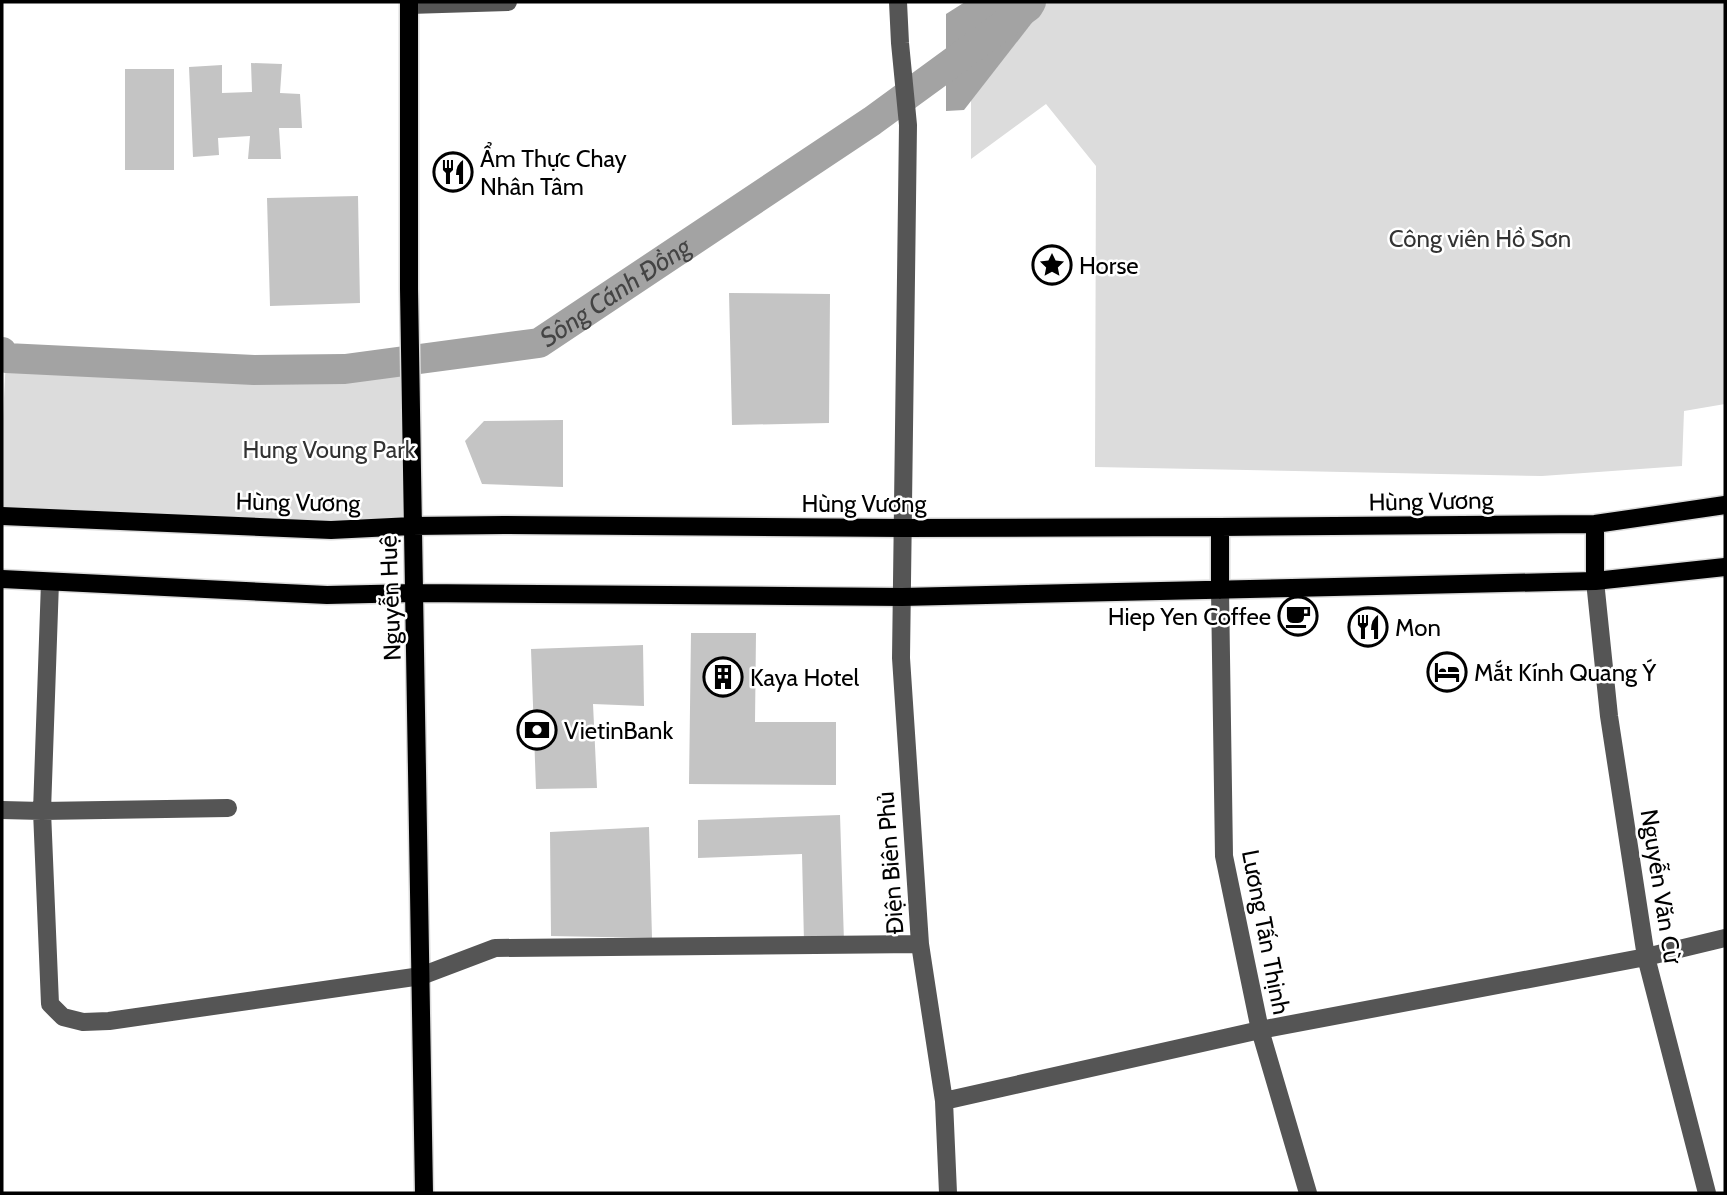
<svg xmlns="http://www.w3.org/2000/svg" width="1727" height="1195" viewBox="0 0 1727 1195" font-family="Cabin,sans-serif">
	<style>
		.green { fill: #dcdcdc }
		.water { fill: #a3a3a3 }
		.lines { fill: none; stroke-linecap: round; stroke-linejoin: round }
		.canal { stroke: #a3a3a3; stroke-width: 30 }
		.building { fill: #c4c4c4 }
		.major-casing { stroke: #dbdbdb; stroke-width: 21 }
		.minor { stroke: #555; stroke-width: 18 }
		.major { stroke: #000; stroke-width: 18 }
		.labels { text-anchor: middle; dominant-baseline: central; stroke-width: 5; stroke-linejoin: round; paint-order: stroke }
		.poi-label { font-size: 24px; fill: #000; stroke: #fff; text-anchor: start }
		.park-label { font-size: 24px; fill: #333; stroke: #fff }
		.street-label { font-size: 24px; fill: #000; stroke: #fff }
		.water-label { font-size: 26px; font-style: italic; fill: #444; stroke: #fff }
	</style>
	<rect width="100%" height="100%" fill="#fff"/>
	<path class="green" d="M971,2H1725V404L1684,411L1682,466L1542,476L1095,467L1096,166L1046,104L971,159Z
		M410,356L412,526L2,516V439L6,358L254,370L345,369Z"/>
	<path class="water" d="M965,2H1039L1034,20L964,110L946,111V14Z"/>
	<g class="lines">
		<path class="canal" id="s1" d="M2,352L6,358L254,370L345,369L539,343L872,121L1028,7L1031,2"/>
	</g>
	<path class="building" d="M251,63L282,64L280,93L300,94L302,128H279L281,159H248L250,136L218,138L219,155L193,157L189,67L222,65V93L252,92Z
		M125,69H174V170H125Z
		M358,196L360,303L270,306L267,198Z
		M729,293L830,294L829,423L732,425Z
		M563,420V487L482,484L465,441L484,421Z
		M691,633H756L755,722H836V785L689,784Z
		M643,645L644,706L593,704L597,788L536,789L531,649Z
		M840,815L844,942L804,943L802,854L698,858V820Z
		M649,827L652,938L551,936L550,832Z"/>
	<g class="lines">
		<g class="major-casing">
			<path id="major" d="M409,2V289L424,1193
				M2,516L331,530L412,526L504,525L903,528L1220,527L1595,524L1725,505
				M2,579L327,595L415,593L902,597L1595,581L1725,567
				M1595,581V524
				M1220,590V527"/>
		</g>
		<path class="minor" d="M898,2L900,43L908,125L901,658L920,944L944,1101L948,1193
			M409,5L508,2
			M1595,581L1609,716L1646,957L1707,1193
			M50,582L42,811L50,1004L63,1017L83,1022L109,1021L421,976L495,948L920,944
			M1220,590L1224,856L1260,1030L1308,1193
			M2,810L42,811L228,808
			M944,1101L1260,1030L1646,957L1725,938"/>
		<use href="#major" class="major"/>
	</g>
	<defs>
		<g id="restaurant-ring" transform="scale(2.0125)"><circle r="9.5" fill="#fff" stroke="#000" stroke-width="1.5"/><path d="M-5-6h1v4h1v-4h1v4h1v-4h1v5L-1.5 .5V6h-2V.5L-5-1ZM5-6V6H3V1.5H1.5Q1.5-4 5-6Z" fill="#000"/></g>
		<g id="sight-ring" transform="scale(2.0125)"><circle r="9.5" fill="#fff" stroke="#000" stroke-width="1.5"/><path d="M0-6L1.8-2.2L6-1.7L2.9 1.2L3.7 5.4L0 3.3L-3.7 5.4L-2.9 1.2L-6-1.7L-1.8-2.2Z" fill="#000"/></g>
		<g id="cafe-ring" transform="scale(2.0125)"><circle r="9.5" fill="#fff" stroke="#000" stroke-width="1.5"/><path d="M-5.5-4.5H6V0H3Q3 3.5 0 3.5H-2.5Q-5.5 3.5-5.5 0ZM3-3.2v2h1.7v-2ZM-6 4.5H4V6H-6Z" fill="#000"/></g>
		<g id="hotel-ring" transform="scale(2.0125)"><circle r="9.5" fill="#fff" stroke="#000" stroke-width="1.5"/><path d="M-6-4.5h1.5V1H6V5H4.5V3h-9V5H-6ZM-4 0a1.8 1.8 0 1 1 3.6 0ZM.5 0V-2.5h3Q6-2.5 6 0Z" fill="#000"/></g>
		<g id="building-ring" transform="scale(2.0125)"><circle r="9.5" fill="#fff" stroke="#000" stroke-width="1.5"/><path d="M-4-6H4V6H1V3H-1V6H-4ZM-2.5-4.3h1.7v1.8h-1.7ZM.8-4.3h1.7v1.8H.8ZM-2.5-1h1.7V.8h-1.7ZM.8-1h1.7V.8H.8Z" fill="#000"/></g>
		<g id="bank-ring" transform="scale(2.0125)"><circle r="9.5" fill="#fff" stroke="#000" stroke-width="1.5"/><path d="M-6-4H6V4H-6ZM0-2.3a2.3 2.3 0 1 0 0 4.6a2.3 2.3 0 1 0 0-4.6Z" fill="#000"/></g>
	</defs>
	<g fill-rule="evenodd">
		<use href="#restaurant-ring" x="453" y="172"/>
		<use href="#sight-ring" x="1052" y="265"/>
		<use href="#cafe-ring" x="1298" y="616"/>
		<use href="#restaurant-ring" x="1368" y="627"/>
		<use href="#hotel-ring" x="1447" y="672"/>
		<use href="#building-ring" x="723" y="677"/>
		<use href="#bank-ring" x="537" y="730"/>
	</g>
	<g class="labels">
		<g class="poi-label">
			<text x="480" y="158">Ẩm Thực Chay<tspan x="480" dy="28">Nhân Tâm</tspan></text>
			<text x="1079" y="265">Horse</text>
			<text x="1271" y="616" text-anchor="end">Hiep Yen Coffee</text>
			<text x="1395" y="627">Mon</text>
			<text x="1474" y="672">Mắt Kính Quang Ý</text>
			<text x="750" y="677">Kaya Hotel</text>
			<text x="564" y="730">VietinBank</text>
		</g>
		<g class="park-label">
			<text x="1480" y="238">Công viên Hồ Sơn</text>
			<text x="329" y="449">Hung Voung Park</text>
		</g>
		<g class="street-label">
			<text transform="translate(1431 501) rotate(-1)">Hùng Vương</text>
			<text transform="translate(298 502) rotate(1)">Hùng Vương</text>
			<text x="864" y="503">Hùng Vương</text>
			<text transform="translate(390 598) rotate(-92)">Nguyễn Huệ</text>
			<text transform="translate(890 863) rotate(-94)">Điện Biên Phủ</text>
			<text transform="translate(1661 886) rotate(81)">Nguyễn Văn Cừ</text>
			<text transform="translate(1266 932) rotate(79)">Lương Tấn Thịnh</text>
		</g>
		<g class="water-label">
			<text stroke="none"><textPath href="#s1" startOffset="634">Sông Cánh Đồng</textPath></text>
		</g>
	</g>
	<rect width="1727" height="1195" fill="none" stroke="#000000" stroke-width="7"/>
</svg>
